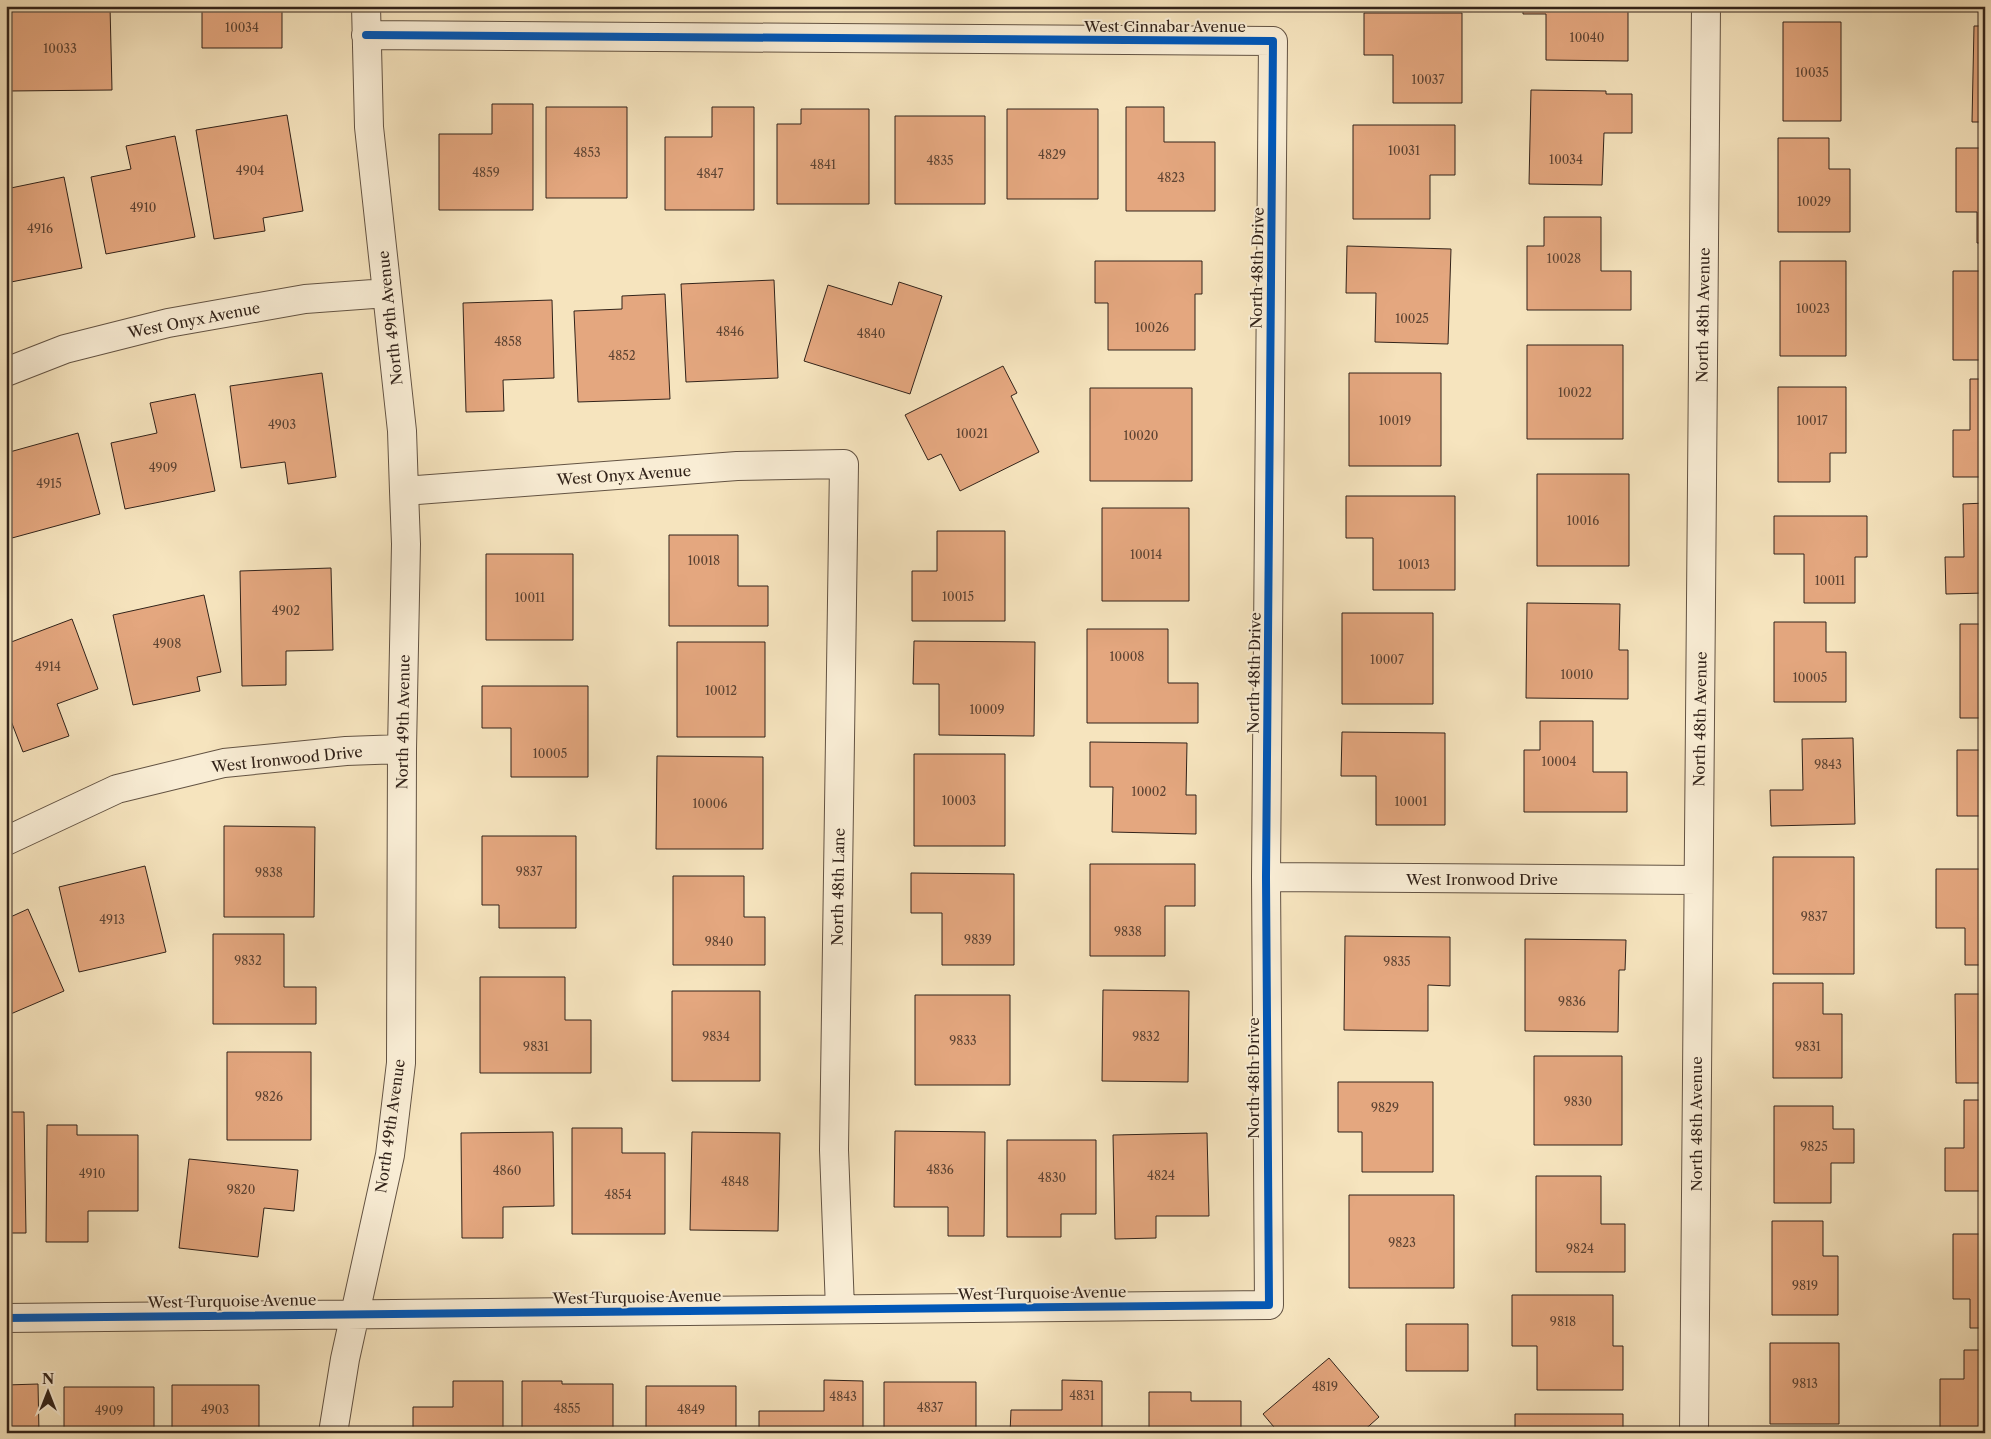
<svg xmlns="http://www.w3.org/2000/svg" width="1991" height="1439" viewBox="0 0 1991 1439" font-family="'Libre Caslon Text',serif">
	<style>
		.building { fill: #e4a77f; stroke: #32231a }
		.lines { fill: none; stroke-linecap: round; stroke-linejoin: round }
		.street-casing { stroke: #635343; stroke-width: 30 }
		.street { stroke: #f9edd5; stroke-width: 28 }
		.cycleway-casing { stroke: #f9edd5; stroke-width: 11 }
		.cycleway { stroke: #0057b8; stroke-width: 8 }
		.labels { text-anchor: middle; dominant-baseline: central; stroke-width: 4; stroke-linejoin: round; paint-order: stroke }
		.number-label { font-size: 12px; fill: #5e4433 }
		.street-label { font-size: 15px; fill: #32231a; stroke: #f9edd5 }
	</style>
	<rect width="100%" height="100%" fill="#f6e4be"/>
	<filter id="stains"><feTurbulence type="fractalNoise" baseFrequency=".004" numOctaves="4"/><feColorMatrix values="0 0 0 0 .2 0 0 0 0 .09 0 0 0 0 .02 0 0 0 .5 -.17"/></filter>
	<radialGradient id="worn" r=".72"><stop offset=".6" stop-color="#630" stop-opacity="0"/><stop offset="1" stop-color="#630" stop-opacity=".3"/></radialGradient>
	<path class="building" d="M7,6H110L112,90L9,91Z
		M202,6H282V48H202Z
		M1523,6H1628V61L1546,60V14H1523Z
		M1364,13H1462V103H1393V55H1364Z
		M1783,22H1841V121H1783Z
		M1974,26H1985V122H1972Z
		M1531,90L1606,91V94H1632V133H1604L1602,185L1529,184Z
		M492,104H533V210H439V134H492Z
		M546,107H627V198H546Z
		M712,107H754V210H665V137H712Z
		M1126,107H1164V142H1215V211H1126Z
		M801,109H869V204H777V124H801Z
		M1007,109H1098V199H1007Z
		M287,115L303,211L263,218L265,231L214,239L196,130Z
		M895,116H985V204H895Z
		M1353,125H1455V175H1430V219H1353Z
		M175,136L195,237L106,254L91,177L131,169L126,146Z
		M1778,138H1829V169H1850V232H1778Z
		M1956,148H1985V243H1977V212H1956Z
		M64,177L82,268L6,283V189Z
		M1544,217H1601V271H1631V310H1527V246H1544Z
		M1347,246L1451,249L1448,344L1375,342L1376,293H1346Z
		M1095,261H1202V294H1195V350H1108V303H1095Z
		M1780,261H1846V356H1780Z
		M1953,271H1985V360H1953Z
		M774,280L778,378L686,382L681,284Z
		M899,282L942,296L910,394L804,361L828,285L892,305Z
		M665,294L670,399L578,402L574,311L622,309V296Z
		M552,300L554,378L503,380L504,411L466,412L463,303Z
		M1527,345H1623V439H1527Z
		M1003,366L1017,393L1011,396L1039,452L960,491L941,454L928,460L905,415Z
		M322,373L336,477L288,484L285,462L241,468L230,386Z
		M1349,373H1441V466H1349Z
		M1970,379H1985V477H1953V430H1970Z
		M1778,387H1846V453H1830V482H1778Z
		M1090,388H1192V481H1090Z
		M195,394L215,491L125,509L111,443L157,433L150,403Z
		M78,433L100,514L12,538L6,517V453Z
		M1537,474H1629V566H1537Z
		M1346,496H1455V590H1373V538H1346Z
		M1985,503V593L1946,594L1945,557H1964L1963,504Z
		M1102,508H1189V601H1102Z
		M1774,516H1867V557H1855V603H1804V554H1774Z
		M937,531H1005V621H912V571H937Z
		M669,535H738V586H768V626H669Z
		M486,554H573V640H486Z
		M331,568L333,650L286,651V685L242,686L240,571Z
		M204,595L221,672L197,677L200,691L133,705L113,615Z
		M1527,603L1620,604L1619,650H1628V699L1526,698Z
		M1342,613H1433V704H1342Z
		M72,619L98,689L57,704L69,736L23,752L6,708V644Z
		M1774,622H1826V652H1846V702H1774Z
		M1960,624H1985V718H1960Z
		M1087,629H1168V683H1198V723H1087Z
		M914,641L1035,642L1034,736L939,735V684H913Z
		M677,642H765V737H677Z
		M482,686H588V777H511V728H482Z
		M1540,721H1593V772H1627V812H1524V750H1540Z
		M1342,732L1445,733V825H1376V776H1341Z
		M1853,738L1855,824L1771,826L1770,790H1803L1802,739Z
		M1090,742L1187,743L1186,795H1196V834L1112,832L1113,787H1090Z
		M1957,750H1985V841H1980V816H1957Z
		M914,754H1005V846H914Z
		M657,756L763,757V849H656Z
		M224,826L315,827L314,917H224Z
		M482,836H576V928H499V905H482Z
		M1773,857H1854V974H1773Z
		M1090,864H1195V906H1165V956H1090Z
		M145,866L166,952L79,972L59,887Z
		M1936,869H1985V965H1965V928H1936Z
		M911,873L1014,874V965H942V913H911Z
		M673,876H744V917H765V965H673Z
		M28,909L64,991L6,1016V919Z
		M213,934H284V987H316V1024H213Z
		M1345,936L1450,937V986L1428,985V1031L1344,1030Z
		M1525,939L1626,940L1625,970H1619L1618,1032L1525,1031Z
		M480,977H565V1020H591V1073H480Z
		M1773,983H1823V1014H1842V1078H1773Z
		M1103,990L1189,991L1188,1082L1102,1081Z
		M672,991H760V1081H672Z
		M1955,994H1985V1083H1956Z
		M915,995H1010V1085H915Z
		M227,1052H311V1140H227Z
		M1534,1056H1622V1145H1534Z
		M1338,1082H1433V1172H1362V1132H1338Z
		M1964,1100H1985V1191H1945V1148H1964Z
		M1774,1106H1833V1129H1854V1163H1831V1203H1774Z
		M6,1112H24L26,1233H6Z
		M47,1125H77V1135H138V1211H88V1242H46Z
		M572,1128H622V1153H665V1234H572Z
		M895,1131L985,1132L984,1236H948V1207H894Z
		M553,1132L554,1206L503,1207V1238H462L461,1133Z
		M692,1132L780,1133L778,1231L690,1230Z
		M1207,1133L1209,1216H1156V1238L1115,1239L1113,1135Z
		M1007,1140H1096V1214H1061V1237H1007Z
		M189,1159L298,1170L294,1211L264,1208L258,1257L179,1248Z
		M1536,1176H1601V1224H1625V1272H1536Z
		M1349,1195H1454V1288H1349Z
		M1772,1221H1823V1256H1838V1315H1772Z
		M1953,1234H1985V1328H1970V1299H1953Z
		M1512,1295H1613V1346H1623V1390H1537V1346H1512Z
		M1406,1324H1468V1371H1406Z
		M1770,1343H1839V1424H1770Z
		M1964,1350H1985V1433H1940V1379H1964Z
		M1329,1358L1379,1417L1361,1433H1279L1263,1414Z
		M824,1380L863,1381V1433H759V1411H824Z
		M1062,1380L1102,1381V1433H1010L1011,1410H1062Z
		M453,1381H503V1433H413V1407H453Z
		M522,1381H562V1384H613V1433H522Z
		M884,1382H976V1433H884Z
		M38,1384L39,1433H6V1385Z
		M172,1385H259V1433H172Z
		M646,1386H736V1433H646Z
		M64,1387H154V1433H64Z
		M1149,1392H1191V1401H1241V1433H1149Z
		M1515,1414H1623V1433H1515Z"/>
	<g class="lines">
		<g class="street-casing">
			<path id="street" d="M6,372L65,349L168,323L305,299L387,293
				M404,491L737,466L844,464L834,1150L840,1309
				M6,841L117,789L224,763L346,751L402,749
				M1266,877L1698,880
				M6,1318L1269,1305L1266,877L1273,41L366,35
				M333,1433L345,1359L390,1155L401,1063L402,749L406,544L404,491L402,431L369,127L366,6
				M1694,1433L1706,6"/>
		</g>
		<use href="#street" class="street"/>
		<g class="cycleway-casing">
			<path id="cycleway" d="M6,1318L1269,1305L1266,877L1273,41L366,35"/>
		</g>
		<use href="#cycleway" class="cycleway"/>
	</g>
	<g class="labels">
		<g class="number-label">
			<text x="242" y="27">10034</text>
			<text x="1587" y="37">10040</text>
			<text x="60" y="48">10033</text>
			<text x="1812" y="72">10035</text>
			<text x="1428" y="79">10037</text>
			<text x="1404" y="150">10031</text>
			<text x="587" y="152">4853</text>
			<text x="1052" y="154">4829</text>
			<text x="1566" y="159">10034</text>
			<text x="940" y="160">4835</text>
			<text x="823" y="164">4841</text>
			<text x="250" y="170">4904</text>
			<text x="486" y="172">4859</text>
			<text x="710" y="173">4847</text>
			<text x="1171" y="177">4823</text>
			<text x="1814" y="201">10029</text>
			<text x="143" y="207">4910</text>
			<text x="40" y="228">4916</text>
			<text x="1564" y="258">10028</text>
			<text x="1813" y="308">10023</text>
			<text x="1412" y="318">10025</text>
			<text x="1152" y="327">10026</text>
			<text x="730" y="331">4846</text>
			<text x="871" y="333">4840</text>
			<text x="508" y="341">4858</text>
			<text x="622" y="355">4852</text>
			<text x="1575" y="392">10022</text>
			<text x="1395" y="420">10019</text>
			<text x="1812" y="420">10017</text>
			<text x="282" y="424">4903</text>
			<text x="972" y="433">10021</text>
			<text x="1141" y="435">10020</text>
			<text x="163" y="467">4909</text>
			<text x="49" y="483">4915</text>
			<text x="1583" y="520">10016</text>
			<text x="1146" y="554">10014</text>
			<text x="704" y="560">10018</text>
			<text x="1414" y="564">10013</text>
			<text x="1830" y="580">10011</text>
			<text x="958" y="596">10015</text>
			<text x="530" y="597">10011</text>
			<text x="286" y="610">4902</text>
			<text x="167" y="643">4908</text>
			<text x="1127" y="656">10008</text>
			<text x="1387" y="659">10007</text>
			<text x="48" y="666">4914</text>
			<text x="1577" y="674">10010</text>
			<text x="1810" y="677">10005</text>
			<text x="721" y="690">10012</text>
			<text x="987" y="709">10009</text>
			<text x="550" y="753">10005</text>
			<text x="1559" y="761">10004</text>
			<text x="1828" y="764">9843</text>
			<text x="1149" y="791">10002</text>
			<text x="959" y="800">10003</text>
			<text x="1411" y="801">10001</text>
			<text x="710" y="803">10006</text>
			<text x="529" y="871">9837</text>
			<text x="269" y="872">9838</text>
			<text x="1814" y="916">9837</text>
			<text x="112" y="919">4913</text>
			<text x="1128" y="931">9838</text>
			<text x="978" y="939">9839</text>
			<text x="719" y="941">9840</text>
			<text x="248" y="960">9832</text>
			<text x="1397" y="961">9835</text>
			<text x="1572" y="1001">9836</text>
			<text x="716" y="1036">9834</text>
			<text x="1146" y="1036">9832</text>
			<text x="963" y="1040">9833</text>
			<text x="536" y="1046">9831</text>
			<text x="1808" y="1046">9831</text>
			<text x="269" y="1096">9826</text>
			<text x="1578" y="1101">9830</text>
			<text x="1385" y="1107">9829</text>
			<text x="1814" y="1146">9825</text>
			<text x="940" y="1169">4836</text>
			<text x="507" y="1170">4860</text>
			<text x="92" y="1173">4910</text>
			<text x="1161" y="1175">4824</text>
			<text x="1052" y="1177">4830</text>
			<text x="735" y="1181">4848</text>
			<text x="241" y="1189">9820</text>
			<text x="618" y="1194">4854</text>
			<text x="1402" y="1242">9823</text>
			<text x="1580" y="1248">9824</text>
			<text x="1805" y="1285">9819</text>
			<text x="1563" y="1321">9818</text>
			<text x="1805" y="1383">9813</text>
			<text x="1325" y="1386">4819</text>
			<text x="1082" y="1395">4831</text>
			<text x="843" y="1396">4843</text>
			<text x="930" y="1407">4837</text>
			<text x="567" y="1408">4855</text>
			<text x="215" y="1409">4903</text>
			<text x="691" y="1409">4849</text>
			<text x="109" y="1410">4909</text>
		</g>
		<g class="street-label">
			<text x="1165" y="26">West Cinnabar Avenue</text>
			<text transform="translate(1257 268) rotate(-89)">North 48th Drive</text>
			<text transform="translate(1703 315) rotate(-89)">North 48th Avenue</text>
			<text transform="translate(390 318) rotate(-96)">North 49th Avenue</text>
			<text transform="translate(194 320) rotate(-11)">West Onyx Avenue</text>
			<text transform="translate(624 475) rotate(-4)">West Onyx Avenue</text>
			<text transform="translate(1254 673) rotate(-89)">North 48th Drive</text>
			<text transform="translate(1700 719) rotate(-89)">North 48th Avenue</text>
			<text transform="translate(403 722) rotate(-89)">North 49th Avenue</text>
			<text transform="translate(287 759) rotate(-6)">West Ironwood Drive</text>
			<text x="1482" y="879">West Ironwood Drive</text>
			<text transform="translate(838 887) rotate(-89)">North 48th Lane</text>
			<text transform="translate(1253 1078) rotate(-90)">North 48th Drive</text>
			<text transform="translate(1696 1124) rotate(-90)">North 48th Avenue</text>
			<text transform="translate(390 1126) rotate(-82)">North 49th Avenue</text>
			<text transform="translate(1042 1293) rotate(-1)">West Turquoise Avenue</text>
			<text transform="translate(637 1297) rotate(-1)">West Turquoise Avenue</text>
			<text transform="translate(232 1301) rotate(-1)">West Turquoise Avenue</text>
		</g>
	</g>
	<rect width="1991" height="1439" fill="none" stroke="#f6e4be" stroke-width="25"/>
	<rect x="8" y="8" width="1976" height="1424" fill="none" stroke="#32231a" stroke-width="2.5"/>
	<rect x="12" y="12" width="1966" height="1414" fill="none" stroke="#32231a"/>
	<g transform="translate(48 1392)" stroke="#f9edd5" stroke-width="4" paint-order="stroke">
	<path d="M0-4L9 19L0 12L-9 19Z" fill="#32231a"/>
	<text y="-8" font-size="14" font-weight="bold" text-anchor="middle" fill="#32231a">N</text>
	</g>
	<rect width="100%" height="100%" filter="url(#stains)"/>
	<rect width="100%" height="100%" fill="url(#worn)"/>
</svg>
